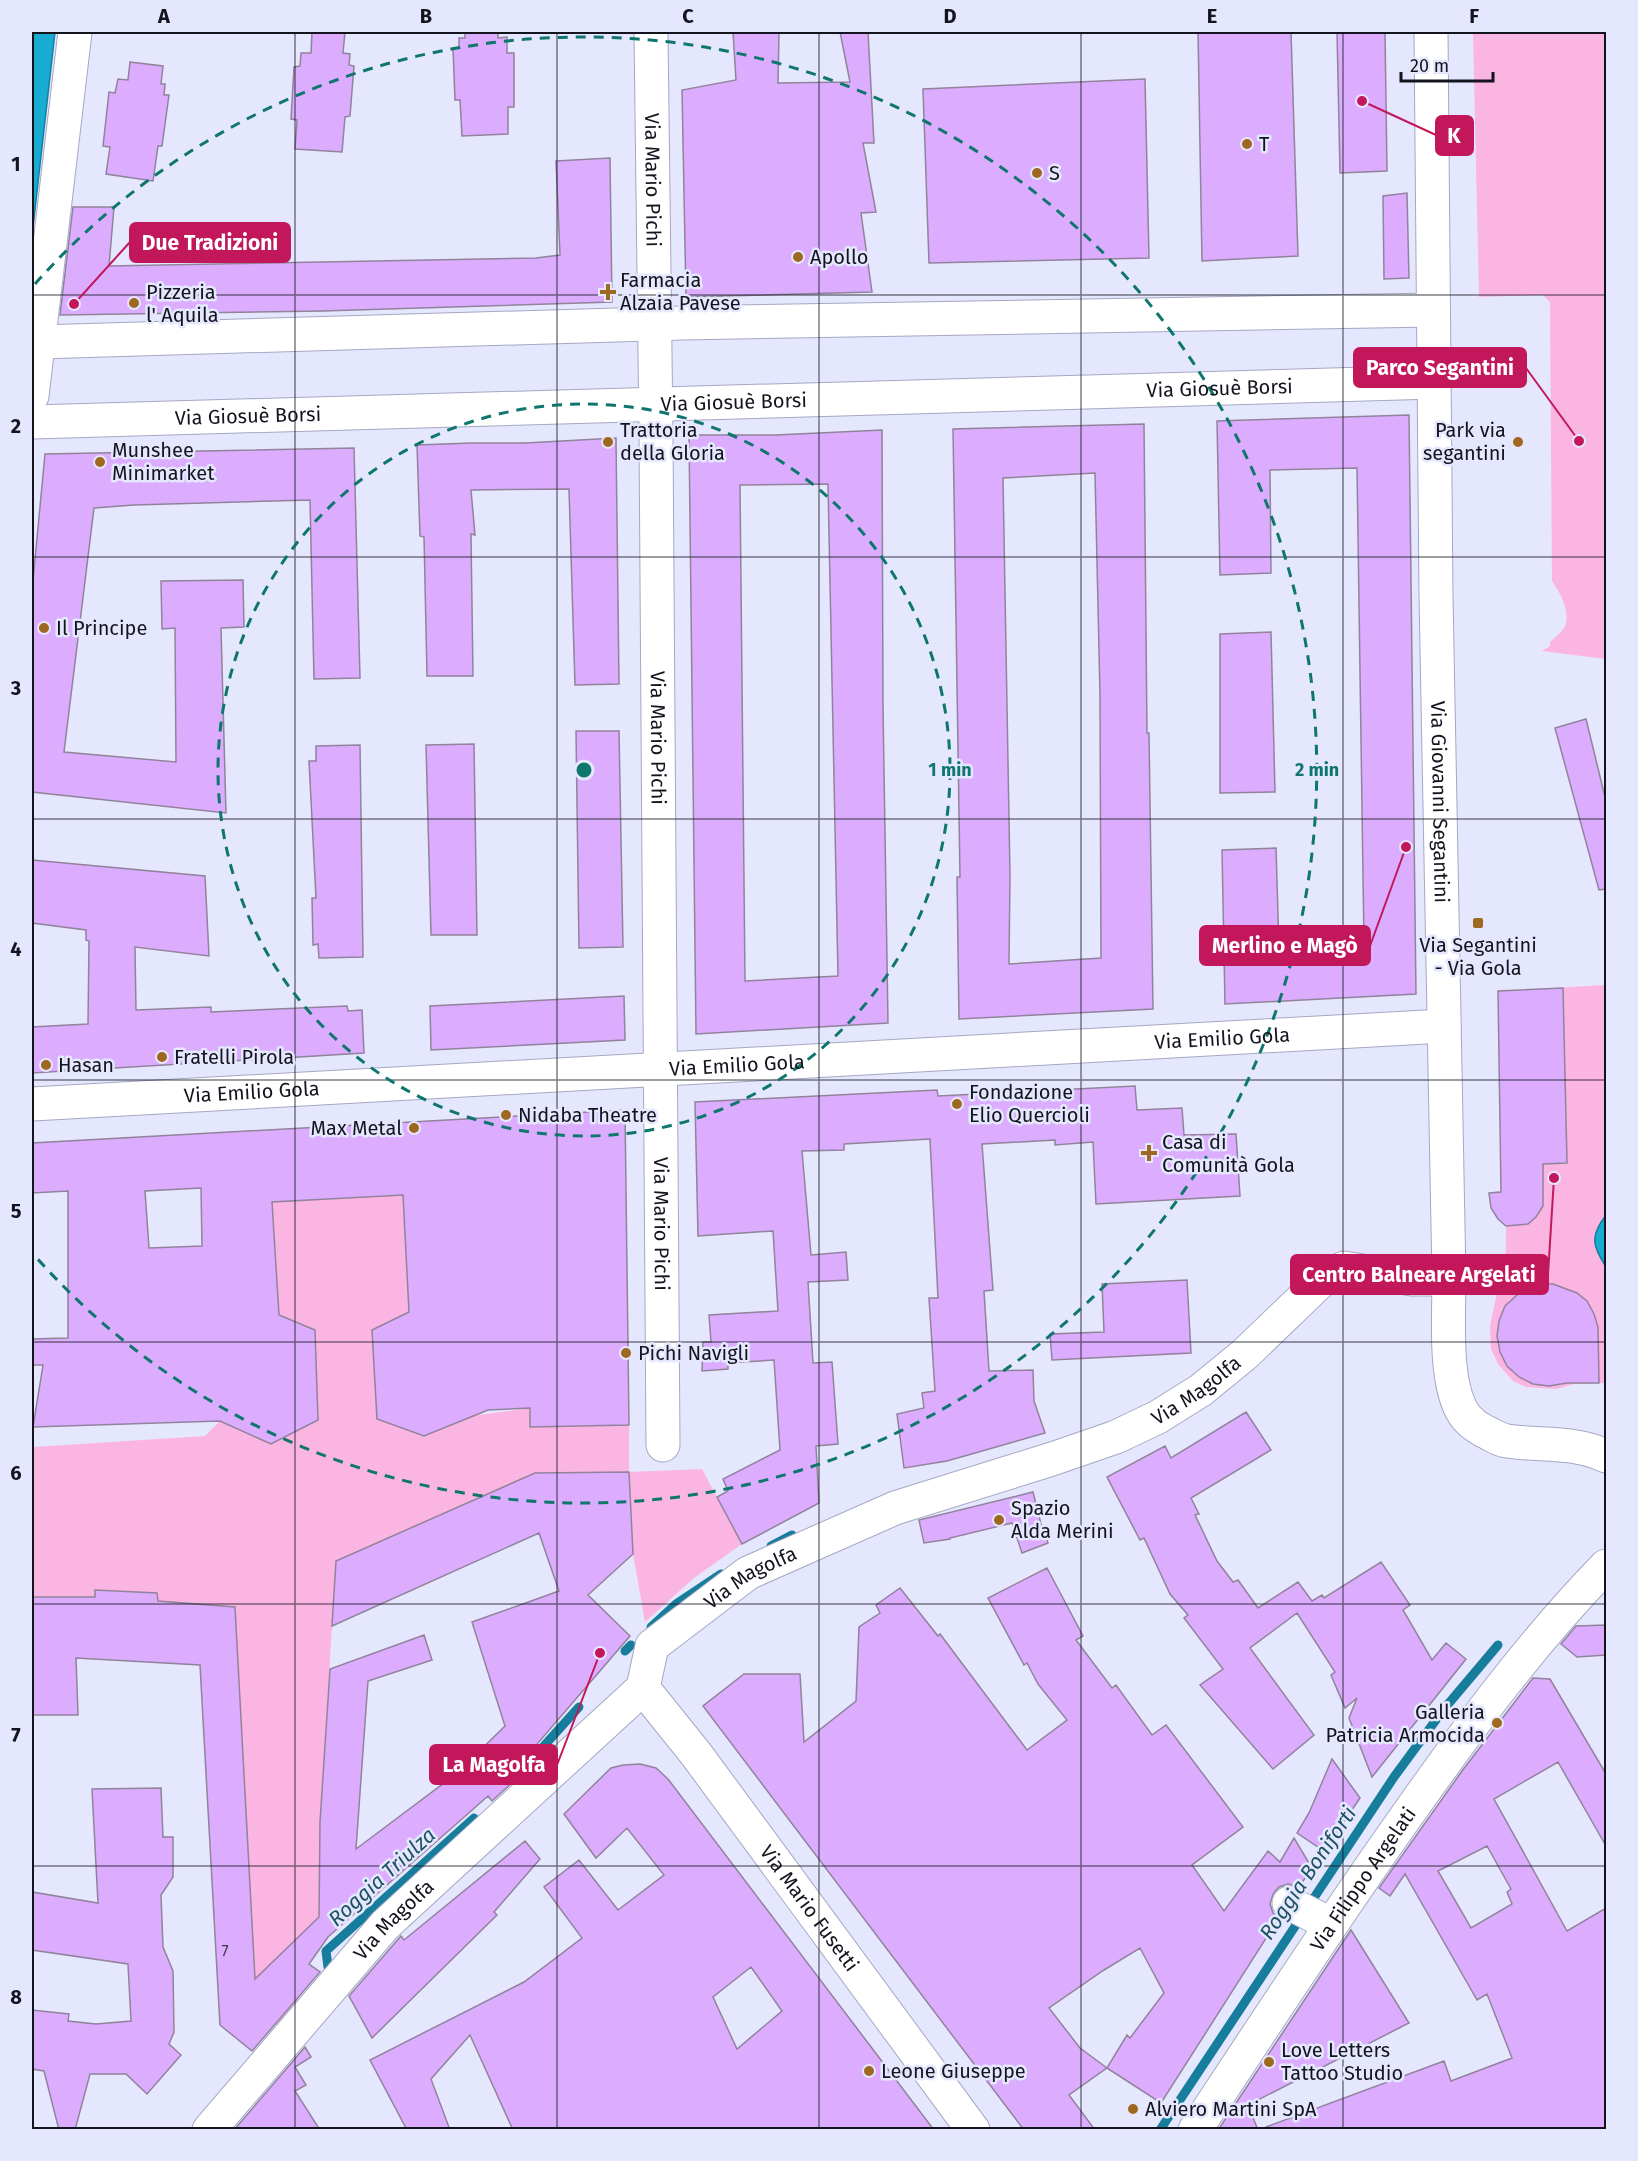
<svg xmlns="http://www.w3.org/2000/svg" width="1638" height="2161" viewBox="0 0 1638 2161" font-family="'Fira Sans',sans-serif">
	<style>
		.green { fill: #fbb5e2 }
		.water { fill: #18acd2; stroke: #167e9c; stroke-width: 1.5 }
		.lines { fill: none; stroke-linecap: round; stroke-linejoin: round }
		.stream { stroke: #167e9c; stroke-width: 9 }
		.building { fill: #dcacfe; stroke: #91839b; stroke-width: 1.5; fill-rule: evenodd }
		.minor-casing { stroke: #a5a8c3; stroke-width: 35 }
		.minor { stroke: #fff; stroke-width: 33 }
		.grid { fill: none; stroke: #13141d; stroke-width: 1.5; stroke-opacity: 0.55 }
		.ring { fill: none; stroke: #0f766e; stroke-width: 3; stroke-dasharray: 10 8 }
		.poi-dot { fill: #9e6821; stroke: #e5e7fe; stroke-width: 2 }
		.labels { text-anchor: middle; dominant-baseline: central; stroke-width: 5; stroke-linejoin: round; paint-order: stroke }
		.number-label { font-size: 16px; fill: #453a55 }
		.poi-label { font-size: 20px; fill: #13141d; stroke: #e5e7fe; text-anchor: start }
		.street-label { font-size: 20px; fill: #13141d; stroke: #e5e7fe }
		.water-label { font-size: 21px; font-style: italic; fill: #1d5363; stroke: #e5e7fe }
		.centre { fill: #0f766e; stroke: #e5e7fe; stroke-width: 3 }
		.ring-label { font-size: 18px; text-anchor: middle; font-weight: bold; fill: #0f766e; stroke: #e5e7fe; stroke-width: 5; stroke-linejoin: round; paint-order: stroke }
		.leader { fill: none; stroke: #c2185b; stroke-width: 2 }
		.callout-dot { fill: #c2185b; stroke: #e5e7fe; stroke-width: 2 }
		.callout { fill: #c2185b; stroke: #c2185b; stroke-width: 2 }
		.callout-label { font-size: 21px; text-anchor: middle; font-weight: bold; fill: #fff }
		.neatline { fill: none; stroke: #13141d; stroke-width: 2 }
		.grid-label { font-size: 20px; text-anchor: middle; font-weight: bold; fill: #13141d }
	</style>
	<rect width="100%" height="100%" fill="#e5e7fe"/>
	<path class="green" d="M1473,32H1606V659L1542,651L1550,646V642C1554,638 1561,633 1564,628C1572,613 1560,593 1552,581L1550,302L1543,295L1479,297Z
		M1606,985V1383L1574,1384L1556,1389L1526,1387L1513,1381L1498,1364L1491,1349L1490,1326L1506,1249V1226C1494,1217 1491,1208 1489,1193L1501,1191L1498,991Z
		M403,1195L409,1312L372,1330L377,1419L424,1436L471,1416L530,1408L531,1427L629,1425V1472L702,1469L742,1544L694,1578L645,1622L633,1554L629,1472L535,1473L336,1561L320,1822L319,1917L282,1952L284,1986L300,2000L279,2027L256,2008L235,1607L158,1601L157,1593L95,1590V1597H32V1468L34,1447L205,1436L220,1421L271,1444L318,1420L315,1330L279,1315L272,1202Z"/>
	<path class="water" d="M32,32H55L32,236Z
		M1606,1215V1267C1592,1245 1590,1236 1606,1215Z"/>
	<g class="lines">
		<path class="stream" d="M771,1546L792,1535
			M651,1627L676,1604L721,1574
			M625,1651L631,1645
			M533,1758L579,1707
			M328,1967L326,1951L474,1818
			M1160,2130L1394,1777L1444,1709L1498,1645"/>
	</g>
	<path class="building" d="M312,32H345L343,53L350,54L349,65L354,66L350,116L345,117L342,152L295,149L297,120L291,119L294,67L300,66L301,53H311Z
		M465,32H498V38L507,37V53H514V107H508V134L462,136L460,100H455L453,48H459V38H465Z
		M733,32H779L778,83L850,82L840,32H868L874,143H863L876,212L861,213L872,292L686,297L682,90L736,80Z
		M1198,32H1291L1298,256L1202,261Z
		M1337,32H1385L1387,171L1340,173Z
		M130,62L163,66L161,84H165L164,95H169L162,146H158L153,181L106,174L110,147L103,146L109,92L115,93L118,79L128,80Z
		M1145,79L1149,258L929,263L923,89Z
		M610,158L612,302L323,311L60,315L73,207H114L109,266L536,258L560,255L556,161Z
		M1407,193L1409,278L1384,279L1383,196Z
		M1409,415L1416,994L1225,1004L1222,850L1276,848L1279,948L1364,944L1357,468L1270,470L1271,573L1220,575L1217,421Z
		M1144,424L1147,733H1149L1153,1009L959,1019L957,877H960L953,429ZM1095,473L1100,695L1101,958L1009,964L1010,876L1003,478Z
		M882,430L883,707L888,1023L696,1034L689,435H776ZM828,484L838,976L745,981L740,485Z
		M616,438L619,684L575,685L569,489L471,490L475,535L471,534L473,676H427L424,537L420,536L417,445L472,443H525Z
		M354,448L360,678L314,679L310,500L134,505L94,508L64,752L176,762L175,628L162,629L161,581L243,580L244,627L221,628L226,813L32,792V591L45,454Z
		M1271,632L1275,792L1220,793V634Z
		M1586,719L1606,801V889L1599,890L1555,728Z
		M576,731H619L623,947L579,948Z
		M474,744L477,935H431L426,745Z
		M360,745L363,957L319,958L318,944L313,945L312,898H316L309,761H316V746Z
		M32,860L205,876L209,956L135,947L136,1010L211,1007V1012L347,1006L348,1011L362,1010L364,1053L32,1073V1027L88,1024L89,941L86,940V930L32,923Z
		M1563,988L1567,1163L1543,1164V1206L1536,1217L1528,1224L1506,1226L1498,1219L1491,1208L1489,1193L1501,1192L1498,991Z
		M624,996L625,1040L431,1050L430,1006Z
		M1135,1086L1137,1110L1182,1108L1184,1135L1236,1134L1240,1196L1096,1204L1093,1142L1055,1145V1140L982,1144L993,1290L984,1291L989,1371L1033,1370L1034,1401L1045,1433L947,1461L904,1468L897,1414L924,1408L922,1393L935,1391L929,1298H938L930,1139L844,1144V1150L802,1151L811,1255L846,1252L848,1280L808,1282L813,1363L832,1362L838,1444L816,1446L819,1503L742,1544L717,1497L728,1491L723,1479L780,1450L774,1360L728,1363V1369L702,1371L703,1342H711L709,1315L778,1311L773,1231L698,1236L695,1102L937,1090L938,1096Z
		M625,1110L629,1425L530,1427V1408L488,1410L424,1436L377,1419L372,1330L409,1312L403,1195L272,1202L279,1315L315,1330L318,1420L271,1444L220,1421L33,1427L43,1365H32V1339L68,1338V1191L32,1193V1143ZM201,1188L202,1246L149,1248L145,1191Z
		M1187,1280L1191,1353L1052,1360L1050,1334L1104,1332L1102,1284Z
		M1540,1284H1553L1577,1293L1587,1301L1594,1314L1598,1327L1599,1383H1567L1549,1386L1533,1384L1519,1377L1507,1366L1500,1352L1497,1336L1499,1321L1505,1306L1517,1295L1527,1288Z
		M1246,1412L1271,1450L1191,1498L1199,1514L1195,1515L1217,1561L1233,1582L1238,1580L1258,1608L1298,1582L1312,1601L1322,1595L1324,1598L1381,1562L1410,1605L1403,1610L1432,1660L1446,1643L1466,1659L1372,1777L1349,1718L1357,1698L1345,1708L1331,1675L1335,1672L1297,1613L1250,1648L1314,1735L1273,1769L1200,1685L1223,1669L1184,1618L1188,1615L1170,1594L1144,1538L1140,1540L1107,1477L1165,1446L1171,1458Z
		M629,1472L633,1554L588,1595L630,1636L525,1758L530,1766L492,1801L488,1796L328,1937L309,1964L320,1972L252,2051L220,2025L200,1665L76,1658L78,1715H32V1597H95V1590L157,1593L158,1601L235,1607L255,1979L319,1917L320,1822L330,1669L424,1635L432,1660L368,1681L356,1849L456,1774L505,1726L472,1622L559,1591L539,1533L332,1626L336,1561L535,1473Z
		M1033,1492L1042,1528L1048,1543L1022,1553L1012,1523L950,1538V1539L924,1543L919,1520Z
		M1047,1568L1083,1636L1076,1640L1112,1688L1116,1685L1152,1735L1166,1725L1243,1827L1192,1865L1224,1911L1268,1851L1280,1862L1294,1838L1312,1868L1299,1887L1288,1884L1279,1887L1273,1894L1270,1904L1273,1913L1279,1918L1161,2103L1107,2068L1069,2095L1095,2130H1024L703,1706L744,1674H800L804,1742L856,1701L859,1627L880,1613L876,1605L900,1588L938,1636L940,1634L1027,1750L1067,1720L1038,1684L1027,1663L1024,1665L988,1598ZM1140,1948L1164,1993L1130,2038L1127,2035L1107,2068L1080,2048L1049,2008L1104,1970Z
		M1606,1625V1655L1577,1657L1561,1644L1576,1626Z
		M1533,1678L1550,1679L1606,1774V1846L1558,1762L1494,1799L1567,1931L1606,1908V2130H1267L1266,2127L1444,2061L1451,2081L1512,2058L1487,1994L1477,2000L1405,1874L1390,1896L1379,1888L1462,1771ZM1487,1846L1511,1889L1507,1892L1512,1904L1471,1928L1438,1871Z
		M1332,1759L1360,1798L1324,1851L1297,1833L1309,1813Z
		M640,1764L656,1768L668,1779L934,2130H513L470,2035L431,2079L450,2130H407L370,2060L524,1982L582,1938L544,1887L579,1860L618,1910L664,1875L627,1828L596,1858L564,1814L611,1768L623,1765ZM751,1967L782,2011L737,2049L713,1997Z
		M161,1788L163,1837H173V1877L161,1895L163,1947L173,1971L174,2032L169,2044L181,2055L147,2094L126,2074H90L75,2130H59L44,2071L32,2069V2010L69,2014L68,2021L96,2024L131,2021L128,1964L32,1950V1892L98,1903L92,1789Z
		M525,1841L540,1859L494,1912L497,1915L372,2038L349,1996L401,1936L404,1940Z
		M1351,1930L1409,2023L1248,2105L1258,2130H1218Z
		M305,2047L311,2057L295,2067L306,2085L295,2091L320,2130H234Z"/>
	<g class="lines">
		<g class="minor-casing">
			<g id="minor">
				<path id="s1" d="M651,32L656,434L663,1445"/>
				<path id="s2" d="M1431,32L1436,596L1449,1279C1449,1315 1444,1379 1462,1411C1468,1422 1479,1429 1490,1434C1495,1437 1501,1440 1507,1441C1541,1446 1574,1441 1606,1456"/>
				<path d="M38,342L682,323L1433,310"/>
				<path d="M32,396L75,32"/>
				<path id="s3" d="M32,422L1435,382"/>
				<path id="s4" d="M32,1104L1444,1026"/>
				<path id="s5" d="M643,1688L696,1754L973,2130"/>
				<path d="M1289,1903L1324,1921"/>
				<path id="s6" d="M209,2130L385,1925L643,1688L652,1646L748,1573L895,1508L1052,1459L1116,1437L1158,1417L1201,1390L1245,1354L1325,1277L1344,1268L1412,1279H1449"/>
				<path id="s7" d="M1195,2130C1262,2029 1328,1927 1398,1828C1462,1737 1528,1646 1606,1566"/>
			</g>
		</g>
		<use href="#minor" class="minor"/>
	</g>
	<path class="grid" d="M295,32V2130M557,32V2130M819,32V2130M1081,32V2130M1343,32V2130M32,295H1606M32,557H1606M32,819H1606M32,1080H1606M32,1342H1606M32,1604H1606M32,1866H1606"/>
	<g class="ring">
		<circle cx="584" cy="770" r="366"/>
		<path d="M35 284A733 733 0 1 1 35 1256"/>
	</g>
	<g class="poi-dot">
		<circle cx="1247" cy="144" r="6"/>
		<circle cx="1037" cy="173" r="6"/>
		<circle cx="798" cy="257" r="6"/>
		<path d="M605 283h6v6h6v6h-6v6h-6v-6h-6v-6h6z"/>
		<circle cx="134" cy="303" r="6"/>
		<circle cx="608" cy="442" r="6"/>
		<circle cx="1518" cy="442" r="6"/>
		<circle cx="100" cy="462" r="6"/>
		<circle cx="44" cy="628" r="6"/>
		<rect x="1472" y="917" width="12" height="12" rx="3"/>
		<circle cx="162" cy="1057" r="6"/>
		<circle cx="46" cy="1065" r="6"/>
		<circle cx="957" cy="1104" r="6"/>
		<circle cx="506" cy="1115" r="6"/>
		<circle cx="414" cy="1128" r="6"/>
		<path d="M1146 1144h6v6h6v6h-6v6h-6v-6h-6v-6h6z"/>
		<circle cx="626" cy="1353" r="6"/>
		<circle cx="999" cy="1520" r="6"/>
		<circle cx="1497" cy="1723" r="6"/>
		<circle cx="1269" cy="2062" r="6"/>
		<circle cx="869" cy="2071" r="6"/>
		<circle cx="1133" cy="2109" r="6"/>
	</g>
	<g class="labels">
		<g class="number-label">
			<text x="225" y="1951">7</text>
		</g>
		<g class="poi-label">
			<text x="1259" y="144">T</text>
			<text x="1049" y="173">S</text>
			<text x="810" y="257">Apollo</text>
			<text x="620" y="280">Farmacia<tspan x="620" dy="23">Alzaia Pavese</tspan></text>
			<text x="146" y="292">Pizzeria<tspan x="146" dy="23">l' Aquila</tspan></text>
			<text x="620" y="430">Trattoria<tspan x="620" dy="23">della Gloria</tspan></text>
			<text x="1506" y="430" text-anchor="end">Park via<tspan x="1506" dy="23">segantini</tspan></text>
			<text x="112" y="450">Munshee<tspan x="112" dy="23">Minimarket</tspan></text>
			<text x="56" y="628">Il Principe</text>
			<text x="1478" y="945" text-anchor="middle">Via Segantini<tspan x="1478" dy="23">- Via Gola</tspan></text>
			<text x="174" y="1057">Fratelli Pirola</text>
			<text x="58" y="1065">Hasan</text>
			<text x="969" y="1092">Fondazione<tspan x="969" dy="23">Elio Quercioli</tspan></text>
			<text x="518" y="1115">Nidaba Theatre</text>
			<text x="402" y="1128" text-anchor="end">Max Metal</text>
			<text x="1162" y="1142">Casa di<tspan x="1162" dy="23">Comunità Gola</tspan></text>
			<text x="638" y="1353">Pichi Navigli</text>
			<text x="1011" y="1508">Spazio<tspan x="1011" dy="23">Alda Merini</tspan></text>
			<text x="1485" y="1712" text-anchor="end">Galleria<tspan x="1485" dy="23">Patricia Armocida</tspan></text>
			<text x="1281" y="2050">Love Letters<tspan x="1281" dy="23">Tattoo Studio</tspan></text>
			<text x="881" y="2071">Leone Giuseppe</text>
			<text x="1145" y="2109">Alviero Martini SpA</text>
		</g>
		<g class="street-label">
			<text stroke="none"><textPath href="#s1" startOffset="148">Via Mario Pichi</textPath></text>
			<text stroke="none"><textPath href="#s3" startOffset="1188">Via Giosuè Borsi</textPath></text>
			<text stroke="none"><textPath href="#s3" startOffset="702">Via Giosuè Borsi</textPath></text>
			<text stroke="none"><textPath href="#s3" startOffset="216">Via Giosuè Borsi</textPath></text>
			<text stroke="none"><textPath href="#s1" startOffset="706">Via Mario Pichi</textPath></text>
			<text stroke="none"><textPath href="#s2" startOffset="770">Via Giovanni Segantini</textPath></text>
			<text stroke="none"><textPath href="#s4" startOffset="1192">Via Emilio Gola</textPath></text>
			<text stroke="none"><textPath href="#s4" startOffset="706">Via Emilio Gola</textPath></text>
			<text stroke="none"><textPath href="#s4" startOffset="220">Via Emilio Gola</textPath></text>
			<text stroke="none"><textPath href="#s1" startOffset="1192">Via Mario Pichi</textPath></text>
			<text stroke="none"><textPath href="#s6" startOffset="1270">Via Magolfa</textPath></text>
			<text stroke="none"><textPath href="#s6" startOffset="784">Via Magolfa</textPath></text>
			<text stroke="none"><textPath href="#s7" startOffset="302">Via Filippo Argelati</textPath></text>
			<text stroke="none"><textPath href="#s5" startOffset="276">Via Mario Fusetti</textPath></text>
			<text stroke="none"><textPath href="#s6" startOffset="280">Via Magolfa</textPath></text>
		</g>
		<g class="water-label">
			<text transform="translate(1308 1873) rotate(-56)">Roggia Boniforti</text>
			<text transform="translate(382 1877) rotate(-42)">Roggia Triulza</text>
		</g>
	</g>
	<circle cx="584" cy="770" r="9" class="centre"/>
	<g class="ring-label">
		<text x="950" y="776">1 min</text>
		<text x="1317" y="776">2 min</text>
	</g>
	<path class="leader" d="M1362 101L1436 135M74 304L130 242M1579 441L1526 368M1406 847L1370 946M1554 1178L1548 1275M600 1653L557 1765"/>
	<g class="callout-dot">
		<circle cx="1362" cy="101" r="6"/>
		<circle cx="74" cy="304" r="6"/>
		<circle cx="1579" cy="441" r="6"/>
		<circle cx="1406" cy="847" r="6"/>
		<circle cx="1554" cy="1178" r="6"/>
		<circle cx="600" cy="1653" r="6"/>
	</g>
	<g class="callout">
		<rect x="1436" y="116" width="37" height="39" rx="6"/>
		<rect x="130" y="223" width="160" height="39" rx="6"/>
		<rect x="1354" y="348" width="172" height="39" rx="6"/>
		<rect x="1200" y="926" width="170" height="39" rx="6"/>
		<rect x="1291" y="1255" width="257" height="39" rx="6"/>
		<rect x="430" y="1745" width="127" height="39" rx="6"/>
	</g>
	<g class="callout-label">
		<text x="1454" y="143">K</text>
		<text x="210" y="250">Due Tradizioni</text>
		<text x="1440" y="375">Parco Segantini</text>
		<text x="1285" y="953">Merlino e Magò</text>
		<text x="1419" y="1282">Centro Balneare Argelati</text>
		<text x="494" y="1772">La Magolfa</text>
	</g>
	<rect width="1638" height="2161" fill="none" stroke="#e5e7fe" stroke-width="66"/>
	<path d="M1401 72v9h92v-9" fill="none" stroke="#13141d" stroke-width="3"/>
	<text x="1410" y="72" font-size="18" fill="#13141d" stroke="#e5e7fe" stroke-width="4.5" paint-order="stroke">20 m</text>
	<rect x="33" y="33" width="1572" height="2095" class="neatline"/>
	<g class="grid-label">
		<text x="164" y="23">A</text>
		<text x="426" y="23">B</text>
		<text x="688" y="23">C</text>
		<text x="950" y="23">D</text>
		<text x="1212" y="23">E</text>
		<text x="1474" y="23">F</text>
		<text x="16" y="171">1</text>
		<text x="16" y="433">2</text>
		<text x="16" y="695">3</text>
		<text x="16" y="956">4</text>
		<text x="16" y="1218">5</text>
		<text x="16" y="1480">6</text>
		<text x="16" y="1742">7</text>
		<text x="16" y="2004">8</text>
	</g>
</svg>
